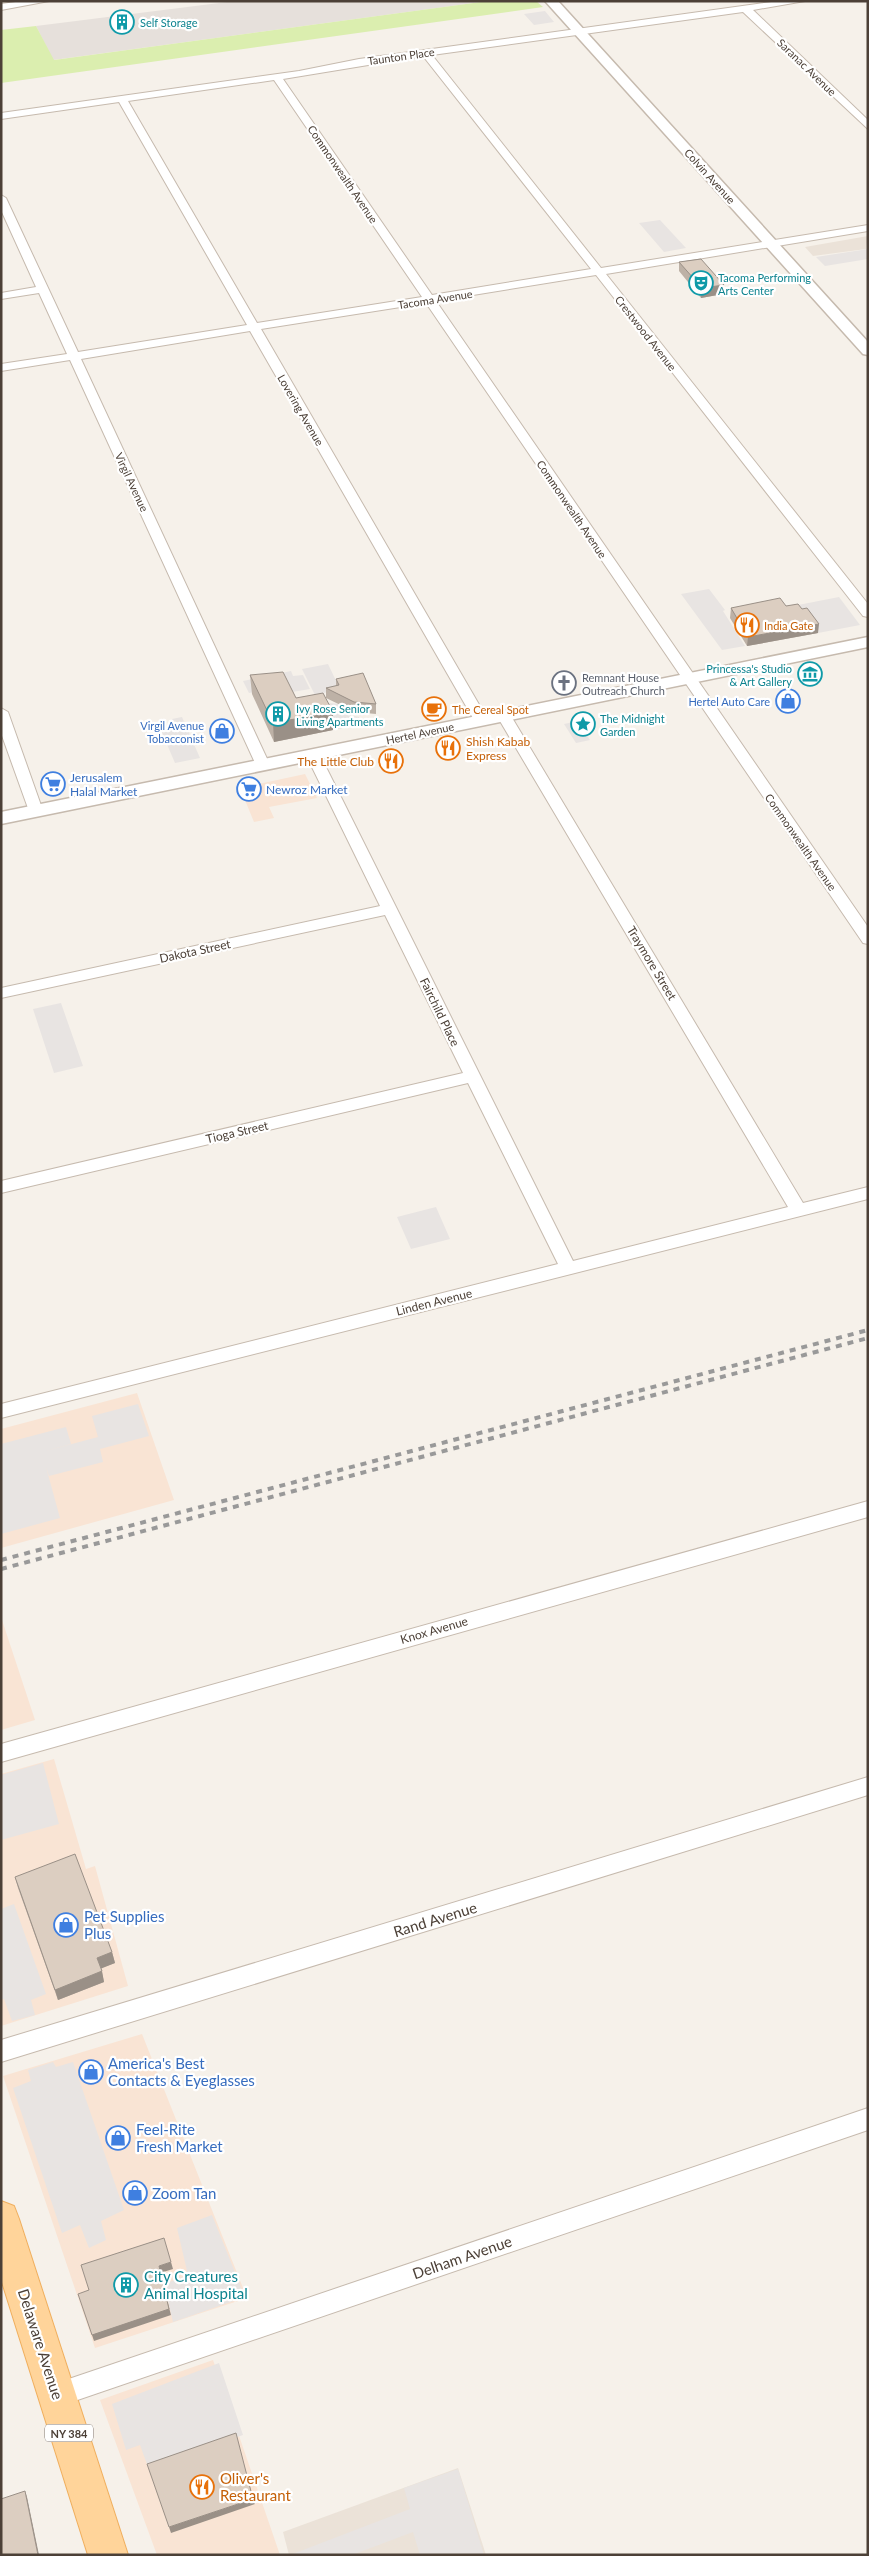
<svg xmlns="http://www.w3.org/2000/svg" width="869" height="2556" viewBox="0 0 869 2556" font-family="Lato,sans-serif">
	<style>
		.residential { fill: #ebe2d8 }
		.commercial { fill: #f9e4d4 }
		.industrial { fill: #e6e0db }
		.green { fill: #dbeeaf }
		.parking { fill: #e8e4e2 }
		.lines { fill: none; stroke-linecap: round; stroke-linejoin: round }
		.minor-casing { stroke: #c6baae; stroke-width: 2 }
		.tertiary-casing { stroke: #c6baae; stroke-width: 3 }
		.primary-casing { stroke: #f0af5e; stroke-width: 2 }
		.minor { fill: #fff; fill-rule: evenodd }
		.tertiary { fill: #fff; fill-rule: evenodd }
		.primary { fill: #ffd49a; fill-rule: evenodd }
		.rail { stroke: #999; stroke-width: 4; stroke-dasharray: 6 6; stroke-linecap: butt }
		.wall { fill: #bdb1a6 }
		.shaded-wall { fill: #9a9087 }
		.building { fill: #dccec1; stroke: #9a9087 }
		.labels { text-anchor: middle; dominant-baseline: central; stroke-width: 4.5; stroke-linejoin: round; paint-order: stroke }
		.far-culture-label { font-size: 11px; fill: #0d838f; stroke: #fff; text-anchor: start }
		.far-street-label { font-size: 11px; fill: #4c4037; stroke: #fff }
		.far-food-label { font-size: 11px; fill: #c56008; stroke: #fff; text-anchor: start }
		.far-worship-label { font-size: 11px; fill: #5b616d; stroke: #fff; text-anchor: start }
		.far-shop-label { font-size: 11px; fill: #366cbe; stroke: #fff; text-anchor: end }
		.shield { fill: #fff; stroke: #827973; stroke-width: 1 }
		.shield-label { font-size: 11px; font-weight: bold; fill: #4c4037 }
		.food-label { font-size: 12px; fill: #c56008; stroke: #fff; text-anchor: start }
		.shop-label { font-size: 12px; fill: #366cbe; stroke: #fff; text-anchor: start }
		.street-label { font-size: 12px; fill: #4c4037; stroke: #fff }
		.near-shop-label { font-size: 15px; fill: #366cbe; stroke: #fff; text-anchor: start }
		.near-street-label { font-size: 15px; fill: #4c4037; stroke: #fff }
		.near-culture-label { font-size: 15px; fill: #0d838f; stroke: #fff; text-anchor: start }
		.near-food-label { font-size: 15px; fill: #c56008; stroke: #fff; text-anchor: start }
	</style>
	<rect width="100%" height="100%" fill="#f6f1ea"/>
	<path class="residential" d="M868,236L866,249L813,256L805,247Z
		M458,2468L486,2555H289L283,2532Z"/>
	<path class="commercial" d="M305,774L317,798L269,807L274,818L254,822L240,788Z
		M137,1393L174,1500L1,1548V1429Z
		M1,1617L35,1720L1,1730Z
		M54,1759L86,1869L95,1866L128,1986L1,2026V1774Z
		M142,2034L247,2298L95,2348L3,2076Z
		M213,2360L280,2555H157L100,2400Z"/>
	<path class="industrial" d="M235,1H488L53,60L36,26Z"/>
	<path class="green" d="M488,1H536L543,7L1,83V30L36,26L54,60Z"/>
	<path class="parking" d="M545,11L554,22L534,25L524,14Z
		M660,220L686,248L664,252L639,223Z
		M868,249V259L825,266L816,257Z
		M709,589L725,610L723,611L745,646L722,650L681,594Z
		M839,597L860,625L818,633L805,615L793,606Z
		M328,664L339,687L334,691L323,693L328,703L341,704L350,711L348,715L359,717L363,724L334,730L325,711H323L302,669Z
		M291,671L293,676L303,675L310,689L292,692L288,685L249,693L243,681Z
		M182,717L200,758L175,763L160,728L175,726L172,719Z
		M578,721L590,740L576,743L564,724Z
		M61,1003L83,1066L54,1073L33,1009Z
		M436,1207L450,1239L411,1249L397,1217Z
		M138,1404L149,1436L100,1449L103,1462L49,1476L46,1467L60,1518L1,1534V1444L66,1427L71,1444L42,1452L98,1437L92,1416Z
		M43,1763L59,1824L1,1840V1775Z
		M14,1904L46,1994L31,2000L35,2015L12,2021L4,1999L1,2000V1909Z
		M53,2062L56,2067L73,2062L124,2210L101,2221L106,2240L89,2248L80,2225L62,2233L13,2088L31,2081L28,2070Z
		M212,2215L245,2297L173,2322L164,2284L188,2275L177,2228Z
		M219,2363L243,2435L148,2467L140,2445L126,2450L112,2404Z
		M458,2469L484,2555H420L413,2532L352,2555H290L410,2509L404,2488Z"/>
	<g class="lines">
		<g class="minor-casing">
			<path id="minor" d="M23,1H49L1,10V4Z
				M779,1H805L753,10L868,120V129L743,12L432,55L601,268L868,225V231L606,274L868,604V617L863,616L596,275L436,301L868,927V944L863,943L426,303L261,329L488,720L481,724L474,720L250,331L81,359L270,765L263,769L256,765L70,360L1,371V364L67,354L39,293L1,299V293L36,287L1,210V195L6,198L78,352L247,325L119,102L1,119V113L299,71L359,59ZM423,56L591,269L432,295L283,79ZM274,80L422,297L257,323L128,101Z
				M1,708L8,712L43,811L41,814L36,816L29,811L1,733Z
				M504,712L511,716L803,1203L868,1187V1199L1,1418V1404L558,1264L468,1083L1,1193V1181L463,1073L385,915L1,998V988L380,906L306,755L308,752L313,751L320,755L573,1261L788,1207L497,716Z
				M868,1501V1517L1,1762V1744Z
				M868,1777V1795L1,2062V2040Z
				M868,2108V2130L57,2407L48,2404L45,2395L48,2386L57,2383Z"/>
		</g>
		<g class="tertiary-casing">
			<path id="tertiary" d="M545,1H558L868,342V355L863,354Z
				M868,637V647L1,824V812Z"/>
		</g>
		<g class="primary-casing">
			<path id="primary" d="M1,2201L14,2206L19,2219L128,2555H88L1,2279Z"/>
		</g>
		<use href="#minor" class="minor"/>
		<use href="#tertiary" class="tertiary"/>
		<use href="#primary" class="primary"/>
		<path class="rail" d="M1,1560L868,1330
			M1,1569L868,1338"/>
	</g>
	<path class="wall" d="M679,262L724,285L723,294L701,298L679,271Z
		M786,606L818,633L747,646L730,618L731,608Z
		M250,675L333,730L274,742L252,694Z
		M336,679L376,704V714L355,712L326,698V688L336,686Z
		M15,1877L112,1952L115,1963L101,1968L104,1982L58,2000L18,1888Z"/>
	<path class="shaded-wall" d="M724,285L723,294L701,298L702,288Z
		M819,624L818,633L747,646L748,637Z
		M333,712V730L274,742L273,723Z
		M112,1952L115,1963L100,1969L97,1958Z
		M102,1971L104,1982L58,2000L55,1990Z
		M171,2262L173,2269L160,2273L171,2315L94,2341L92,2335L159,2266Z
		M25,2491L27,2497L39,2555H38Z
		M253,2499L255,2504L171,2533L169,2527Z"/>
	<path class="building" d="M701,259L724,285L702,288L679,262Z
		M780,598L786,606L798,604L802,609L807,608L819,624L748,637L731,608Z
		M283,672L296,698L323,693L333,712L273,723L250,675Z
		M363,673L376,704L354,702L326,688L339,685L336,679Z
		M75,1854L112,1952L97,1958L102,1971L55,1990L15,1877Z
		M164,2238L171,2262L159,2266L169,2309L92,2335L78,2294L89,2290L81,2265Z
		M236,2433L253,2499L169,2527L147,2464Z
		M25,2491L38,2555H1V2499Z"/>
	<defs>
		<g id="building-ring" transform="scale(1.25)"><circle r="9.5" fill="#fff" stroke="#0f9aa8" stroke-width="1.5"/><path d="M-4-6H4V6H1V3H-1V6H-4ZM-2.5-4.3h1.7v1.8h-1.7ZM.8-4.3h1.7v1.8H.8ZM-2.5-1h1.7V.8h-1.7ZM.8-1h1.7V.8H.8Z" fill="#0f9aa8"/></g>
		<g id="theatre-ring" transform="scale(1.25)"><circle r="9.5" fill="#fff" stroke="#0f9aa8" stroke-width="1.5"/><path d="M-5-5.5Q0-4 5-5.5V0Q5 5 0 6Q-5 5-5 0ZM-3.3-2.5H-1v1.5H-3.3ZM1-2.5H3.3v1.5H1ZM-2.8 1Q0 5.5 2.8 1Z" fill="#0f9aa8"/></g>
		<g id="restaurant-ring" transform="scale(1.25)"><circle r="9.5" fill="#fff" stroke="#e8710a" stroke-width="1.5"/><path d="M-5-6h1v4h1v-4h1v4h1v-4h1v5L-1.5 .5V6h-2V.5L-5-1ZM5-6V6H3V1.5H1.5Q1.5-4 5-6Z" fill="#e8710a"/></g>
		<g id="museum-ring" transform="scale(1.25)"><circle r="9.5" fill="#fff" stroke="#0f9aa8" stroke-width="1.5"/><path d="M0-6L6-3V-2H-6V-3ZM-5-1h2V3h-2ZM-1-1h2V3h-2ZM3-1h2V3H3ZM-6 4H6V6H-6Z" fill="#0f9aa8"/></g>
		<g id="church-ring" transform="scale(1.25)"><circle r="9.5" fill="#fff" stroke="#6b7280" stroke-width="1.5"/><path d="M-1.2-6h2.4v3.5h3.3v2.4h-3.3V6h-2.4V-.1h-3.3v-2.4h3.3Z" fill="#6b7280"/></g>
		<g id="shop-ring" transform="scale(1.25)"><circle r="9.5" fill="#fff" stroke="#3f7fe0" stroke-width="1.5"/><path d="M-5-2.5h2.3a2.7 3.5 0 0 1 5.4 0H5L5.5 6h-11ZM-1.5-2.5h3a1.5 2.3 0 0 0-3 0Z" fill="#3f7fe0"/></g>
		<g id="cafe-ring" transform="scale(1.25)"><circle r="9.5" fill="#fff" stroke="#e8710a" stroke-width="1.5"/><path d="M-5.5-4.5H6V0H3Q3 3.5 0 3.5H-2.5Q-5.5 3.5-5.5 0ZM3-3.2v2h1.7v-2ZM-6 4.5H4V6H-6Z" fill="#e8710a"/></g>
		<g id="sight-ring" transform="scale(1.25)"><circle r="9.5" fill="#fff" stroke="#0f9aa8" stroke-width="1.5"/><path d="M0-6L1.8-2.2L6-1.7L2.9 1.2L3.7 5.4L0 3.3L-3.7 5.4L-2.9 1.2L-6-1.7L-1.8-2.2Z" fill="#0f9aa8"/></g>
		<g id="supermarket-ring" transform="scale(1.25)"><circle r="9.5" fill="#fff" stroke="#3f7fe0" stroke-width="1.5"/><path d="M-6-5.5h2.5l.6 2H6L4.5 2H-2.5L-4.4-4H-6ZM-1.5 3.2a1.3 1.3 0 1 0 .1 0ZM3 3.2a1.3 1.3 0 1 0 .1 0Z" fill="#3f7fe0"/></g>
	</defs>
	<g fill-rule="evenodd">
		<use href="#building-ring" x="122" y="22"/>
		<use href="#theatre-ring" x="701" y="283"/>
		<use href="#restaurant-ring" x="747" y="625"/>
		<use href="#museum-ring" x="810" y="674"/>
		<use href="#church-ring" x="564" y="683"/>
		<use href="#shop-ring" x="788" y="701"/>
		<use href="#cafe-ring" x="434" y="709"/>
		<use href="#building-ring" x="278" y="714"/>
		<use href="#sight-ring" x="583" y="724"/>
		<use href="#shop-ring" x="222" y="731"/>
		<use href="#restaurant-ring" x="448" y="748"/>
		<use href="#restaurant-ring" x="391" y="761"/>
		<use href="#supermarket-ring" x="53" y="784"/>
		<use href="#supermarket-ring" x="249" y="789"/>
		<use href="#shop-ring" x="66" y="1925"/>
		<use href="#shop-ring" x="91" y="2072"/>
		<use href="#shop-ring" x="118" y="2138"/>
		<use href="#shop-ring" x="135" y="2193"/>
		<use href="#building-ring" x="126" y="2285"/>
		<use href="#restaurant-ring" x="202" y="2487"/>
	</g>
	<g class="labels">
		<g class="far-culture-label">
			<text x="140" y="22">Self Storage</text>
			<text x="718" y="277">Tacoma Performing<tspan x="718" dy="13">Arts Center</tspan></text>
			<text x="792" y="668" text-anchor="end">Princessa's Studio<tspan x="792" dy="13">&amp; Art Gallery</tspan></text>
			<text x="296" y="708">Ivy Rose Senior<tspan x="296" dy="13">Living Apartments</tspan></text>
			<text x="600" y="718">The Midnight<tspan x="600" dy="13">Garden</tspan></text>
		</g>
		<g class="far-street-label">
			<text transform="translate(401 56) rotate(-8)">Taunton Place</text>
			<text transform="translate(807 67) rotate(44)">Saranac Avenue</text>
			<text transform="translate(343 174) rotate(56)">Commonwealth Avenue</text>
			<text transform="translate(710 176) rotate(48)">Colvin Avenue</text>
			<text transform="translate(435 299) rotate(-9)">Tacoma Avenue</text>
			<text transform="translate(646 333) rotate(52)">Crestwood Avenue</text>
			<text transform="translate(301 410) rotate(60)">Lovering Avenue</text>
			<text transform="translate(132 482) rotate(65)">Virgil Avenue</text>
			<text transform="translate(572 509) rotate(56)">Commonwealth Avenue</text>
			<text transform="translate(420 733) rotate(-12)">Hertel Avenue</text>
			<text transform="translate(801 842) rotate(55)">Commonwealth Avenue</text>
		</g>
		<g class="far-food-label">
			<text x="764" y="625">India Gate</text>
			<text x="452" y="709">The Cereal Spot</text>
		</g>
		<g class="far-worship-label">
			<text x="582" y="677">Remnant House<tspan x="582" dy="13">Outreach Church</tspan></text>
		</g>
		<g class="far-shop-label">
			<text x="770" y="701">Hertel Auto Care</text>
			<text x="204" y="725">Virgil Avenue<tspan x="204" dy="13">Tobacconist</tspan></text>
		</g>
		<rect class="shield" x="45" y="2424.5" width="48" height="17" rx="4"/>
		<g class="shield-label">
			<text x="69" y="2433">NY 384</text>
		</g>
		<g class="food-label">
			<text x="466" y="741">Shish Kabab<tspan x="466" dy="14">Express</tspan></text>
			<text x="374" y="761" text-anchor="end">The Little Club</text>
		</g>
		<g class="shop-label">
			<text x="70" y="777">Jerusalem<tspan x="70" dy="14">Halal Market</tspan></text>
			<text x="266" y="789">Newroz Market</text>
		</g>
		<g class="street-label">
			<text transform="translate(195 951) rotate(-12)">Dakota Street</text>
			<text transform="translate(652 963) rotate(59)">Traymore Street</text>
			<text transform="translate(440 1012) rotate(64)">Fairchild Place</text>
			<text transform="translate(237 1132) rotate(-13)">Tioga Street</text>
			<text transform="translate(434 1302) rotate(-14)">Linden Avenue</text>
			<text transform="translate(434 1630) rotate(-16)">Knox Avenue</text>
		</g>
		<g class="near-shop-label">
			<text x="84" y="1916">Pet Supplies<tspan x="84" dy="17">Plus</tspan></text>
			<text x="108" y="2063">America's Best<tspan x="108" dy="17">Contacts &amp; Eyeglasses</tspan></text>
			<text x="136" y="2129">Feel-Rite<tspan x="136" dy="17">Fresh Market</tspan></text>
			<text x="152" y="2193">Zoom Tan</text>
		</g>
		<g class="near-street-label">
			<text transform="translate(435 1919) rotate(-17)">Rand Avenue</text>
			<text transform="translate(462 2257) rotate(-19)">Delham Avenue</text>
			<text transform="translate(41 2344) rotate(72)">Delaware Avenue</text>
		</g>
		<g class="near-culture-label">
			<text x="144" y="2276">City Creatures<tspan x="144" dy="17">Animal Hospital</tspan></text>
		</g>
		<g class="near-food-label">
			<text x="220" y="2478">Oliver's<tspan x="220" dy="17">Restaurant</tspan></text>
		</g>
	</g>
	<rect width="869" height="2556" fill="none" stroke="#4c4037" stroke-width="5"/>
</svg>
